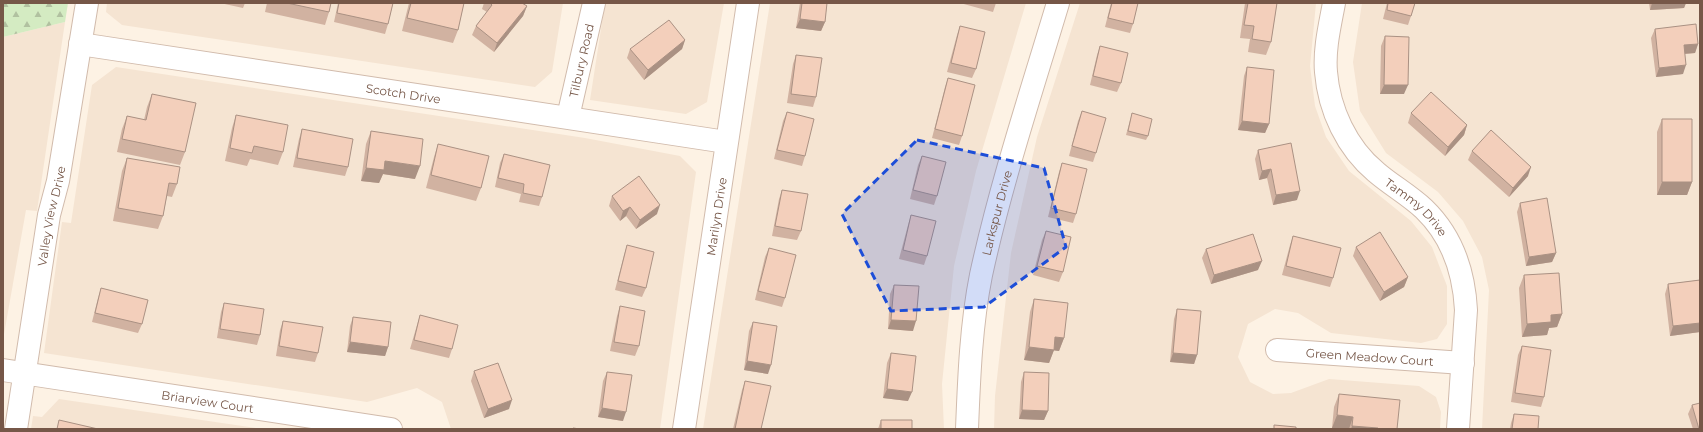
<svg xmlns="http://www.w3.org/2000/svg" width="1703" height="432" viewBox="0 0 1703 432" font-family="Montserrat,sans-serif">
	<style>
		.residential { fill: #f5e4d2 }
		.forest { fill: url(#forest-firs) }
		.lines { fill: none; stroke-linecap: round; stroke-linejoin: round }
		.street-casing { stroke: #d1bbac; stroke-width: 24 }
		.street { stroke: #fff; stroke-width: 22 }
		.wall { fill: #d1b2a1 }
		.shaded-wall { fill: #aa9183 }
		.building { fill: #f3cfbb; stroke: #aa9183 }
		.marked { fill: #1d4ed8; fill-opacity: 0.2; stroke: #1d4ed8; stroke-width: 3; stroke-dasharray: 8 5; stroke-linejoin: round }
		.labels { text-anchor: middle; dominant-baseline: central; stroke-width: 3.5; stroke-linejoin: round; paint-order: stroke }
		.street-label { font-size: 12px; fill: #765748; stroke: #fff6eb }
	</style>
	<defs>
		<pattern id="forest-firs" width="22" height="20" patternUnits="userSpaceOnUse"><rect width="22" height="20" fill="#d4ebc2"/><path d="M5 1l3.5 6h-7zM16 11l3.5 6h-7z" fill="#b1c1a0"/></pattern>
	</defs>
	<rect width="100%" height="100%" fill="#fdf2e4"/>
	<path class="residential" d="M107,3H563L552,72L535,87L122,25L106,12Z
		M605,3H724L707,102L686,114L590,100Z
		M770,3H1026L976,171L954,266L942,384L944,429H703Z
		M1080,3H1316L1310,66L1315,106L1326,137L1349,171L1411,221L1432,247L1447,286V324L1437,339L1421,343L1331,333L1298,313L1275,309L1248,324L1238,357L1250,382L1273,394L1291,393L1329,379L1419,386L1436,397L1441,412L1440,429H994L995,396L1011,253L1037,137Z
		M1362,3H1700V429H1482L1489,290L1482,257L1463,221L1438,192L1386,153L1360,111L1353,62Z
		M65,22L37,211L26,210L3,340V37Z
		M116,67L585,138L680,156L696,172L660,429H451L442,402L417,388L367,402L44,353L62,222L71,223L92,85Z
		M59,399L263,429H31L33,416L42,417Z"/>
	<path class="forest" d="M3,3H68L65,22L3,37Z"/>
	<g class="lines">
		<g class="street-casing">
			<g id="street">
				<path id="s1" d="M1334,3C1330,25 1324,49 1326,72C1329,110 1347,148 1376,172C1391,185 1409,195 1424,209C1452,236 1464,272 1466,310L1458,429"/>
				<path id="s2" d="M80,44L726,142"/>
				<path id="s3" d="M568,117L594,3"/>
				<path id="s4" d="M1277,350L1463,363"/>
				<path id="s5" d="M3,370L391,429"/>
				<path id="s6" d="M16,429L49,215L58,181L87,3"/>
				<path id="s7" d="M684,429L748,3"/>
				<path id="s8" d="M967,429C969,378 971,325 981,275C1001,183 1031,93 1058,3"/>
			</g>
		</g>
		<use href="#street" class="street"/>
	</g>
	<path class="wall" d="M220,3H245L243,8Z
		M267,3H331L329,12L325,25L265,12Z
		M338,3H393L388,24L385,34L334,22Z
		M409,3H464L458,30L453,43L402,31Z
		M484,3H522L527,6L523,16L494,52L472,35L476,26L487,12L482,9Z
		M800,3H827L825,22L821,31L796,28Z
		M960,3H996L993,12Z
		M1111,3H1138L1133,24L1130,33L1105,27Z
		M1245,3H1277L1271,42L1266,55L1248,52L1250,39L1240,38Z
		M1387,3H1415L1411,16L1408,25L1383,19Z
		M1649,3H1686L1684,8L1650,10Z
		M960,26L976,69L972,78L947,72L957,35Z
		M1655,29L1698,44L1695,53L1685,54L1683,74L1656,77L1651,38Z
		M1385,36L1404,94H1380L1381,46Z
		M685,40L682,49L644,80L627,58L630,49Z
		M1100,46L1121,83L1117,92L1090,85L1097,55Z
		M796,55L816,97L813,107L787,103L793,64Z
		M1247,67L1269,124L1265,133L1238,130L1244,76Z
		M948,78L962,136L959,145L932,138L945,87Z
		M152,94L185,152L180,165L117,152L122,129L127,116L144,120L147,107Z
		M1082,111L1096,153L1093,162L1069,156L1078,121Z
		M787,112L805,156L802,166L774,159L783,121Z
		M1132,113L1148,136L1146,140L1126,135Z
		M1411,113L1467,125L1464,135L1445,156L1408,123Z
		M236,115L283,152L278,165L250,159L247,166L225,161L232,128Z
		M1662,119L1692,182L1687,195H1657V132Z
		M302,129L348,167L345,176L293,167L299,139Z
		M371,131L415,179L383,174L379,183L361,181L366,144Z
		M438,144L481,188L476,201L426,188L434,157Z
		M1258,150L1297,200L1273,205L1267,178L1259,180L1255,159Z
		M1472,151L1528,176L1509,197L1468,160Z
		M504,154L542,197L539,206L519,202L521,194L495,187L500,163Z
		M922,156L937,196L934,205L910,199L918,165Z
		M127,158L177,184L172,197L167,196L163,216L158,229L113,221L122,171Z
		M1062,163L1076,214L1073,223L1048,217L1059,172Z
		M782,190L801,231L797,240L772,236L779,199Z
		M612,196L657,214L636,229L626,216L620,221L609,206Z
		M1520,203L1556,253L1552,262L1526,266L1517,212Z
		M911,215L927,256L924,265L899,259L908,225Z
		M1046,231L1063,272L1059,282L1033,275L1042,240Z
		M1293,236L1333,278L1330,287L1282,275L1290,245Z
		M627,245L646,288L642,297L615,290L624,255Z
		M1356,247L1408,277L1404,287L1380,301L1353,256Z
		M769,248L785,298L782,307L755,300L765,257Z
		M1206,249L1258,270L1211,284L1202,258Z
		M1524,275L1562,314L1557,327L1549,328L1547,335L1522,337L1519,288Z
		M1700,280V332L1670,336L1665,294L1668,284Z
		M894,285L913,331L888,329L890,294Z
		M101,288L142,324L138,333L92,322L98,298Z
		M1034,299L1064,338L1059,351L1054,350L1049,363L1024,360L1030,312Z
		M224,303L260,335L257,345L217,338L221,312Z
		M620,306L639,346L635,356L610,351L617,316Z
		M1177,309L1197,355L1194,364L1170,362L1174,319Z
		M420,315L452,349L449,358L410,349L417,325Z
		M353,317L388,347L385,356L347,352L350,326Z
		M283,321L318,353L315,362L276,356L280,330Z
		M753,322L768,374L744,370L749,331Z
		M1522,346L1544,397L1541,407L1511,402L1518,355Z
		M891,353L908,401L883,398L887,363Z
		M474,371L509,409L484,418L471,381Z
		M607,372L623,421L598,417L603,381Z
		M1024,372L1048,411L1044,420L1019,419L1021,382Z
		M745,381L761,429H733L742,390Z
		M1339,394L1397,429H1338L1332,428L1334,407Z
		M1692,405L1700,429H1693L1688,414Z
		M1514,414L1538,429H1510L1511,423Z
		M881,420L912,429H878Z"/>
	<path class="shaded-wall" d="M1652,3H1686L1684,8L1650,10Z
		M527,6L523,16L494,52L497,43Z
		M800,19L825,22L821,31L796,28Z
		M685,40L682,49L644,80L648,70Z
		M1698,44L1695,53L1681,54L1684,45Z
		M1686,65L1683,74L1656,77L1659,68Z
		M1384,85H1408L1404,94H1380Z
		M1242,121L1269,124L1265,133L1238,130Z
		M1467,125L1464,135L1445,156L1448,147Z
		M385,161L420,166L415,179L383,174L379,183L361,181L366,168Z
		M1531,167L1528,176L1509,197L1513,188Z
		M1271,169L1267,178L1259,180L1262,171Z
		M1662,182H1692L1687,195H1657Z
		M1300,191L1297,200L1273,205L1276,195Z
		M660,205L657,214L636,229L640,220Z
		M630,207L626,216L620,221L623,211Z
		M1556,253L1552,262L1526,266L1529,257Z
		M1262,261L1258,270L1211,284L1214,275Z
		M1408,277L1404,287L1380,301L1384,292Z
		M1562,314L1557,327L1549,328L1547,335L1522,337L1527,324L1551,315Z
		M891,320L916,321L913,331L888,329Z
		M1700,323V332L1670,336L1673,326Z
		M1055,337L1064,338L1059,351L1050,350Z
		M350,342L388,347L385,356L347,352Z
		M1029,347L1054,350L1049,363L1024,360Z
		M1173,353L1197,355L1194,364L1170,362Z
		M747,361L771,365L768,374L744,370Z
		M887,389L912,392L908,401L883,398Z
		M512,400L509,409L484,418L488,409Z
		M602,408L626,412L623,421L598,417Z
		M1022,410L1048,411L1044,420L1019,419Z
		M1337,415L1353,417L1349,429L1332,428Z
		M1352,426L1378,428V429H1351Z"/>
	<path class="building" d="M287,3H331L329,12Z
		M339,3H393L388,24L337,13Z
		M411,3H464L458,30L407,18Z
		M490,3H522L527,6L497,43L476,26L492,5Z
		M802,3H827L825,22L800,19Z
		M1112,3H1138L1133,24L1108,18Z
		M1248,3H1277L1271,42L1252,39L1254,26L1244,25Z
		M1388,3H1415L1411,16L1387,10Z
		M669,20L685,40L648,70L630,49Z
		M1696,24L1698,44L1684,45L1686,65L1659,68L1655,29Z
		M960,26L985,32L976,69L951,63Z
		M1385,36L1409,37L1408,85H1384Z
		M1100,46L1128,53L1121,83L1093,76Z
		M796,55L822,58L816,97L791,94Z
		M1247,67L1274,70L1269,124L1242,121Z
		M948,78L975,85L962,136L935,129Z
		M1431,92L1467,125L1448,147L1411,113Z
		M152,94L196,103L185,152L122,139L127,116L146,120Z
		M1082,111L1106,118L1096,153L1072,146Z
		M787,112L814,119L805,156L777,150Z
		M1132,113L1152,119L1148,136L1128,131Z
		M236,115L288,125L283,152L254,146L252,153L230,148Z
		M1662,119H1692V182H1662Z
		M302,129L353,139L348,167L297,158Z
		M1491,130L1531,167L1513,188L1472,151Z
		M371,131L423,139L420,166L385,161L384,170L366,168Z
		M1291,143L1300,191L1276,195L1271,169L1262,171L1258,150Z
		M438,144L489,156L481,188L431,175Z
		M504,154L550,165L542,197L523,193L524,184L498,178Z
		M922,156L946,162L937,196L913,190Z
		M127,158L180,167L177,184L169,183L163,216L118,208Z
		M1062,163L1087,169L1076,214L1051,208Z
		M639,176L660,205L640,220L630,207L623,211L612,196Z
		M782,190L808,194L801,231L775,226Z
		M1547,198L1556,253L1529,257L1520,203Z
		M911,215L936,221L927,256L903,250Z
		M1046,231L1071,237L1063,272L1037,266Z
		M1380,232L1408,277L1384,292L1356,247Z
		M1253,234L1262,261L1214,275L1206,249Z
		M1293,236L1341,248L1333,278L1286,266Z
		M627,245L654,252L646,288L618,281Z
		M769,248L796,255L785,298L758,291Z
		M1559,273L1562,314L1551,315V322L1527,324L1524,275Z
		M1700,280V323L1673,326L1668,284Z
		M894,285L919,286L916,321L891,320Z
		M101,288L148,300L142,324L95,313Z
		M1034,299L1068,303L1064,338L1055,337L1054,350L1029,347Z
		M224,303L264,309L260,335L220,329Z
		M620,306L645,311L639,346L614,342Z
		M1177,309L1201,311L1197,355L1173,353Z
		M420,315L458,325L452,349L414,340Z
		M353,317L391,322L388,347L350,342Z
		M283,321L323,327L318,353L279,346Z
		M753,322L777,326L771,365L747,361Z
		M1522,346L1551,350L1544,397L1515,393Z
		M891,353L916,356L912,392L887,389Z
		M498,363L512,400L488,409L474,371Z
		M607,372L632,375L626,412L602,408Z
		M1024,372L1049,373L1048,411L1022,410Z
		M745,381L771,386L761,429H735Z
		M1339,394L1400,400L1397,429H1378V428L1352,426L1353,417L1337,415Z
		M1700,403V429H1699L1692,405Z
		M1514,414L1539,416L1538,429H1512Z
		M59,420L98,429H57Z
		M881,420H912V429H881Z
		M1274,425L1296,427V429H1274Z
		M573,428L580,429H572Z"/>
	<path class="marked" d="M917,140L1044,168L1066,247L984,307L891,311L842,214Z"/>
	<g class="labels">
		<g class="street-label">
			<text stroke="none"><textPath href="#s3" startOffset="58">Tilbury Road</textPath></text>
			<text stroke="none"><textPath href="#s2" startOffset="327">Scotch Drive</textPath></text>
			<text stroke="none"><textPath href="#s1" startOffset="238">Tammy Drive</textPath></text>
			<text stroke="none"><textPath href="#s8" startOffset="219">Larkspur Drive</textPath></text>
			<text stroke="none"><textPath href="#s6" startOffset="216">Valley View Drive</textPath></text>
			<text stroke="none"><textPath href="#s7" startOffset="215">Marilyn Drive</textPath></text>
			<text stroke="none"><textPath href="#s4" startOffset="93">Green Meadow Court</textPath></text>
			<text stroke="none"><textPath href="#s5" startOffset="207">Briarview Court</textPath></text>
		</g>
	</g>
	<rect width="1703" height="432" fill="none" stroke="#765748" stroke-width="8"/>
</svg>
